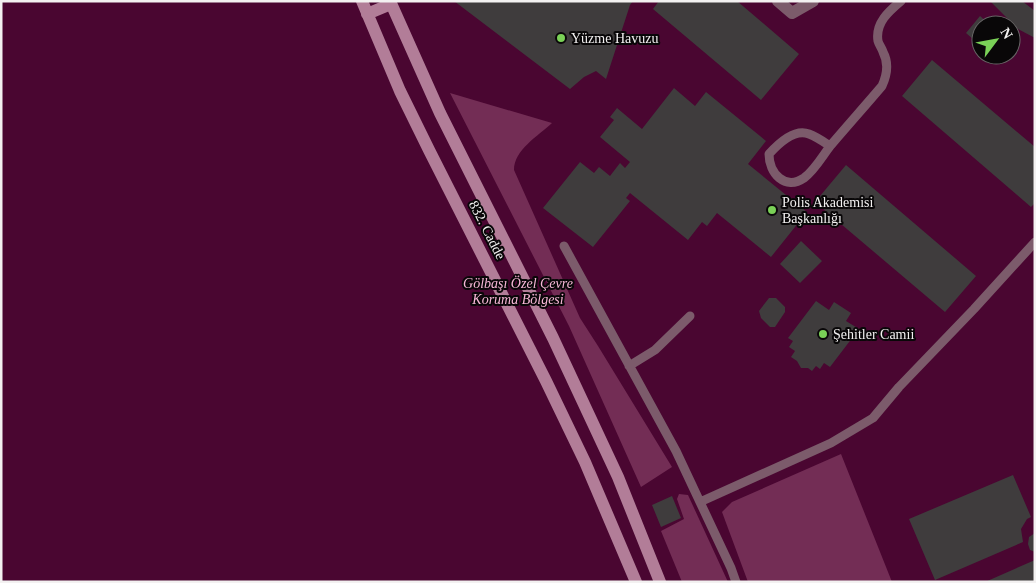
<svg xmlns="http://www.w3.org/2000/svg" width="1036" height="583" viewBox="0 0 1036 583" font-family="Georgia,serif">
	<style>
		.green { fill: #4a0631; fill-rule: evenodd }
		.forest { fill: #732d55 }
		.building { fill: #3f3c3d }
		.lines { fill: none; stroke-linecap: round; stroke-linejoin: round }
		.lane { stroke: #7c5b6b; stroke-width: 9 }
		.street { stroke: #7c5b6b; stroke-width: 12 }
		.secondary { stroke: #b27d98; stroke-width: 12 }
		.poi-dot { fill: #7ad157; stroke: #090708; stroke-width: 2 }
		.labels { text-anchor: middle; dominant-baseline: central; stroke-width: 4; stroke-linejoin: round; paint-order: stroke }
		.poi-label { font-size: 14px; fill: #f3f1f1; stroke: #090708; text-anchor: start }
		.street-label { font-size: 14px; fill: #f3f1f1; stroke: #090708 }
		.park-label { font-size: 14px; font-style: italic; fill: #f7b7d7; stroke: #090708 }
	</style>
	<rect width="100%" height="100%" fill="#201d1e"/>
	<path class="green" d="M1,1H1035V582H1ZM981,25H1011V55H981Z"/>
	<path class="forest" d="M450,93L552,123C538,136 514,150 514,170L580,318L598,346L672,467L641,487L569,326Z
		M841,454L892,582H748L722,512L732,502Z
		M679,494L688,495L728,582H682L661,531L684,519L677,499Z"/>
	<path class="building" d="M454,1H633L630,5L606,79L596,71L584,77L570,89Z
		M659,1H737L799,54L761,100L653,9Z
		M990,1H1022L1035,11V38L1018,29Z
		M980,16L990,25H981V46L966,33Z
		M932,60L1035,147V203L1031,207L902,96Z
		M674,88L695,106L706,92L766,141L748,164L807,212L771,257L717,213L707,226L702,222L688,240L630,193L626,198L630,201L593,247L543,208L580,162L594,173L599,167L610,176L620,163L625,168L630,162L600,137L614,120L610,117L617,108L642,129Z
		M846,165L976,276L945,312L815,202Z
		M801,241L822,261L800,283L780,264Z
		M769,298H776L785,307V312L775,327H770L761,318L759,311Z
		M816,301L829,310L834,302L851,313L846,321L859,329L830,367L824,363L820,369L816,366L812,371L808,368H801L797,361L791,357L795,351L789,347L793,341L788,338Z
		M1013,475L1031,517L1027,519L1021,529L1023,542L935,580L909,519Z
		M672,496L681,518L661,527L652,505Z
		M1035,533V552L1030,550L1028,544L1029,537Z
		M1035,560V582H985Z"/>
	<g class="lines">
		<path class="lane" d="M830,146C824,142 817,137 809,134C794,128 778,144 769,154C769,173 785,191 804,178C815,170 823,155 831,145C848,125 865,106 882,86C887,75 889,63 883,52C882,48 879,45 878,41C875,23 889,11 901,1
			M564,246L676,451L731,568L736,582
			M629,366L655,350L690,316
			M700,502L831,443L873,418L899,387L974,309L1035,242"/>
		<path class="street" d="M778,1L792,13L813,1"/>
		<path class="secondary" d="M362,1L400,91L429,150L546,381L585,462L636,582
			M390,1L440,113L553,338L618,477L660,582
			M367,14L391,4"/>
	</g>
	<g class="poi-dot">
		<circle cx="561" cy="38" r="5"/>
		<circle cx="772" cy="210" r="5"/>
		<circle cx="823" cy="334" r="5"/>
	</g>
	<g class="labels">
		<g class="poi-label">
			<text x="571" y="38">Yüzme Havuzu</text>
			<text x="782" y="202">Polis Akademisi<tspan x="782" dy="16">Başkanlığı</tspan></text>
			<text x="833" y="334">Şehitler Camii</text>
		</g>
		<g class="street-label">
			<text transform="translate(487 230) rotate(63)">832. Cadde</text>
		</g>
		<g class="park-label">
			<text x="518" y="283">Gölbaşı Özel Çevre<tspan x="518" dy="16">Koruma Bölgesi</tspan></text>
		</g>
	</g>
	<rect width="1036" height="583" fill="none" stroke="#f3f1f1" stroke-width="5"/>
	<g transform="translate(996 40) rotate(58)"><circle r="24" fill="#090708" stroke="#676565"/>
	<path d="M0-4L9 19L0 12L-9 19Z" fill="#7ad157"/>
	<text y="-8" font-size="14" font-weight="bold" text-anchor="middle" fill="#f3f1f1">N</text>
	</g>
</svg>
